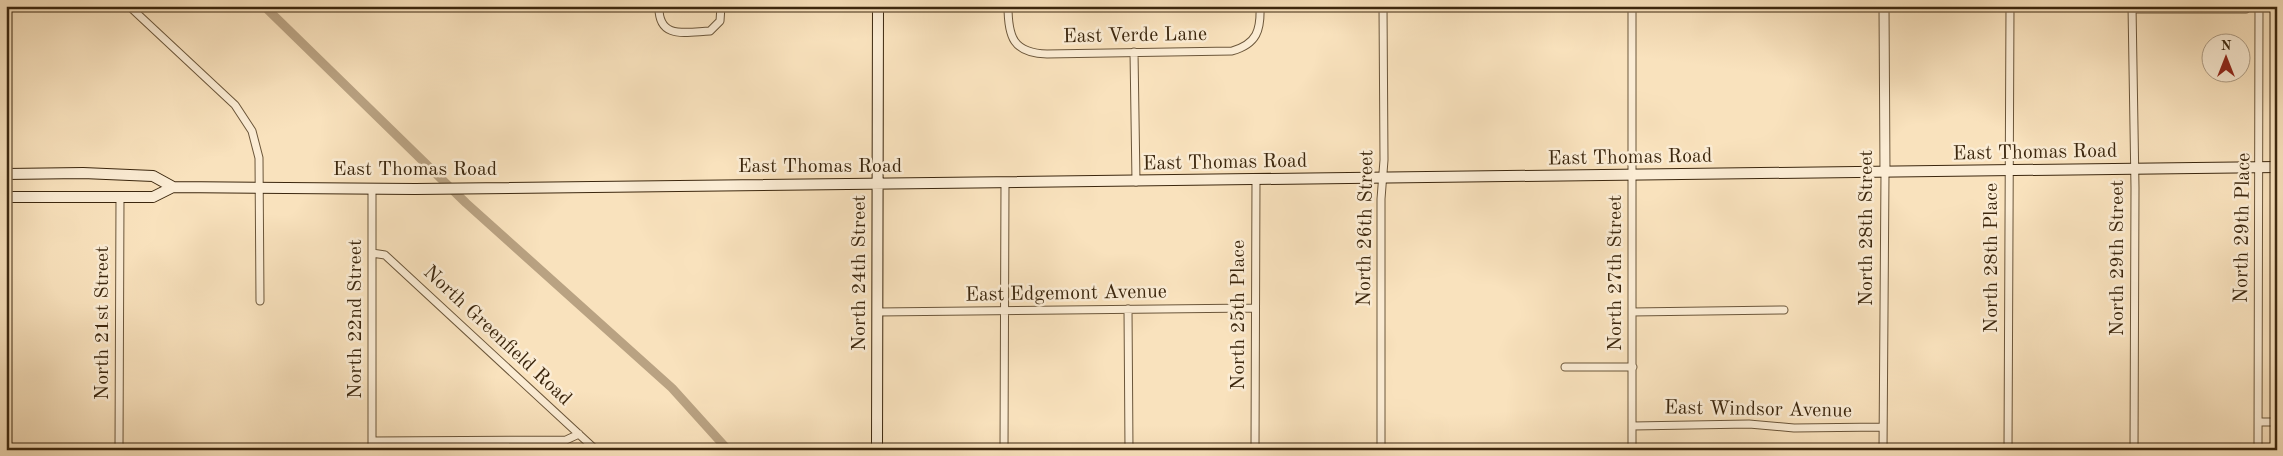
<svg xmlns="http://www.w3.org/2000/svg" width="2283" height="456" viewBox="0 0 2283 456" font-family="'Old Standard TT',serif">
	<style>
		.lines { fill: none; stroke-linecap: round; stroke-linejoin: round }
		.canal { stroke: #b9a282; stroke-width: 9 }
		.minor-casing { stroke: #6b563a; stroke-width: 9 }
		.tertiary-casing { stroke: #6b563a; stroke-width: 11 }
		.secondary-casing { stroke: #3c270e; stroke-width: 12 }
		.minor { stroke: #fbecd4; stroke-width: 7 }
		.tertiary { stroke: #fbecd4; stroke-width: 9 }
		.secondary { stroke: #fbecd4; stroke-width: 10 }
		.labels { text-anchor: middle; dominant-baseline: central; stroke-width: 5; stroke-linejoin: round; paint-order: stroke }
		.street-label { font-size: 20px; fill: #3c270e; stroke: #fbecd4 }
	</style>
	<rect width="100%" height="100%" fill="#f9e2bd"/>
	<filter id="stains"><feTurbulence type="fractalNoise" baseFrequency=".004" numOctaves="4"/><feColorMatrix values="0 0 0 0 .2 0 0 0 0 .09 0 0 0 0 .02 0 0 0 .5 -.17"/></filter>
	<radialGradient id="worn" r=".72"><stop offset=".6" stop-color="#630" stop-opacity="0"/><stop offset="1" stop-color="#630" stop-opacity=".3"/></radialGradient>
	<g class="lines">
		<path class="canal" d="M264,6L466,203L672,388L728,450"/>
		<g class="minor-casing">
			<path id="minor" d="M129,6L235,105L252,131L259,158L260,301
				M659,6C658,40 686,32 710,31L720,21L721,6
				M1008,6C1008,37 1013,53 1047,54L1232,51C1257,44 1261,30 1260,6
				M1632,6V450
				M2132,6L2135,188L2134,450
				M2132,9H2246
				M1134,52L1136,182
				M372,253L385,255L596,450
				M1128,309L1129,450
				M878,312L1255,308
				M1632,312L1784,310
				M1565,367H1633
				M2258,422H2277
				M1633,426L1749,424L1794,428L1883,427
				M372,441L566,440L579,434
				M119,450L120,197
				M372,450V189
				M1004,450L1005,183
				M1255,450L1256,180
				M1381,450V199L1384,160L1383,6
				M1883,450L1885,173
				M2008,450L2010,6
				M2258,450C2258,302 2259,154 2259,6"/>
		</g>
		<g class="tertiary-casing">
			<path id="tertiary" d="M1884,6L1885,173"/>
		</g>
		<g class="secondary-casing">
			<path id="secondary" d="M6,174L83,173L153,176L173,187L415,189L2277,167
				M6,197H153L173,187
				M877,450L878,6"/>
		</g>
		<use href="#minor" class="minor"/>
		<use href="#tertiary" class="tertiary"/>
		<use href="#secondary" class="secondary"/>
	</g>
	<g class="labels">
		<g class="street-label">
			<text transform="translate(1135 36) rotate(-1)">East Verde Lane</text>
			<text transform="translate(2035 153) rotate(-1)">East Thomas Road</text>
			<text transform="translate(1630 158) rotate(-1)">East Thomas Road</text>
			<text transform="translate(1225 163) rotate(-1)">East Thomas Road</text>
			<text x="820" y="167">East Thomas Road</text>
			<text x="415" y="170">East Thomas Road</text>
			<text transform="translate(1366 228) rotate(-89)">North 26th Street</text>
			<text transform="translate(1867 228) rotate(-90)">North 28th Street</text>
			<text transform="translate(2243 228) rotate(-89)">North 29th Place</text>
			<text transform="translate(1992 258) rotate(-90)">North 28th Place</text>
			<text transform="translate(2118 258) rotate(-90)">North 29th Street</text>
			<text transform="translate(860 273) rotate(-90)">North 24th Street</text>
			<text transform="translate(1616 273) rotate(-90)">North 27th Street</text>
			<text transform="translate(1066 294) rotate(-1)">East Edgemont Avenue</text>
			<text transform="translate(1239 315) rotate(-90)">North 25th Place</text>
			<text transform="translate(356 319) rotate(-90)">North 22nd Street</text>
			<text transform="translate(103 323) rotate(-90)">North 21st Street</text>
			<text transform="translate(497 336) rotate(43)">North Greenfield Road</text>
			<text transform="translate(1758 410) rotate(1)">East Windsor Avenue</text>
		</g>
	</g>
	<rect width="2283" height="456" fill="none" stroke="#f9e2bd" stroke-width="25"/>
	<rect x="8" y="8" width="2268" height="441" fill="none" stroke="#3c270e" stroke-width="2.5"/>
	<rect x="12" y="12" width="2258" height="431" fill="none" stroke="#3c270e"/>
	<g transform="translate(2226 58)"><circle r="24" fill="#fbecd4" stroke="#af9d85"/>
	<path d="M0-4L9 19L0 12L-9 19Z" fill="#8f2418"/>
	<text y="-8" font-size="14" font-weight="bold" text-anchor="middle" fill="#3c270e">N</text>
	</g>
	<rect width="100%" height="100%" filter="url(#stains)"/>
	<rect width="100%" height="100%" fill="url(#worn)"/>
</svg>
